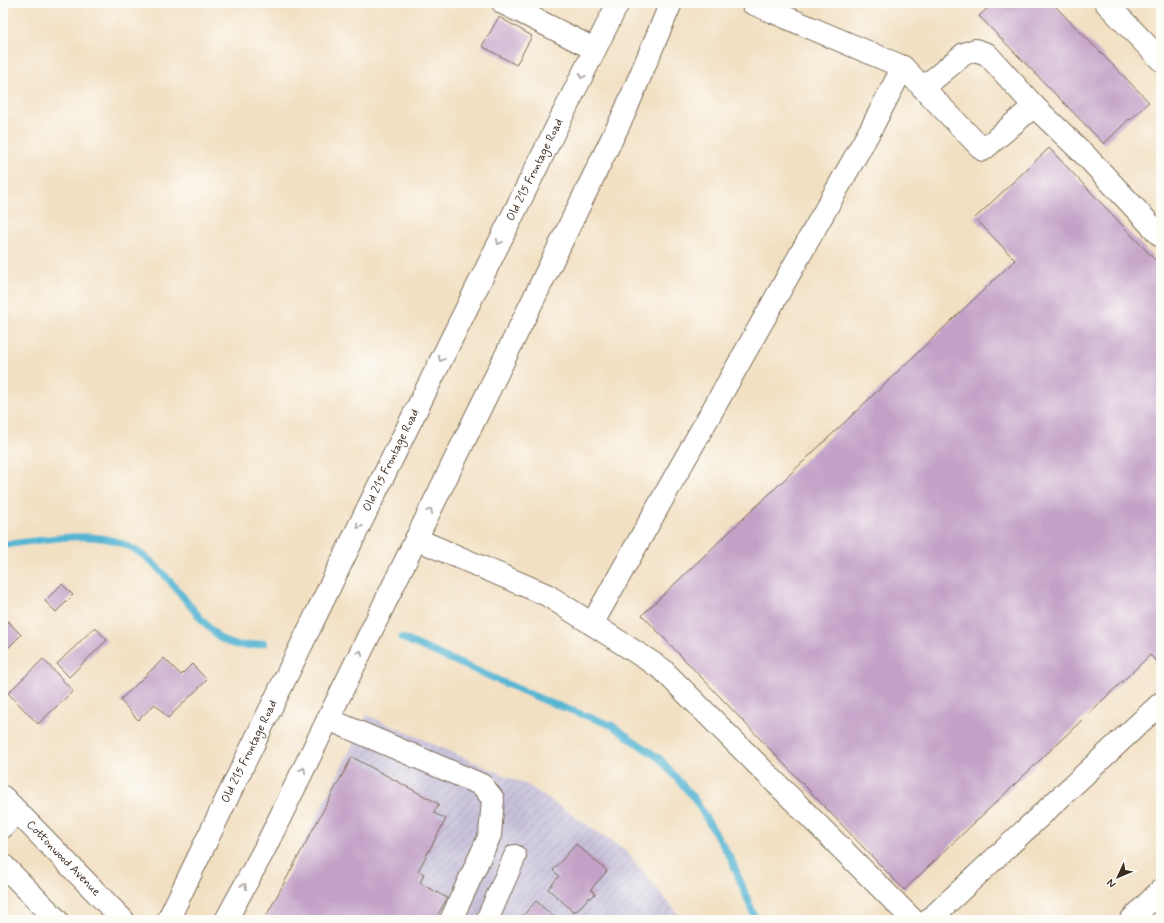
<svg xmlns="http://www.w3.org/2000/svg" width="1164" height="923" viewBox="0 0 1164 923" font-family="Mynerve,sans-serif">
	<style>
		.industrial { fill: url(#industrial-furrows) }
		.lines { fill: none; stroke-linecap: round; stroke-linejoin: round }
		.stream { stroke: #55b5d3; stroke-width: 7 }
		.building { fill: #c3a1c7 }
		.minor-casing { stroke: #7b6a58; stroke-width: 24 }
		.highway-casing { stroke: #7b6a58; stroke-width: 24 }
		.minor { stroke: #fff; stroke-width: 22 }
		.highway { stroke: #fff; stroke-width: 22 }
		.oneway { stroke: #a79f9a }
		.labels { text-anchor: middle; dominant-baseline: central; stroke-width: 3.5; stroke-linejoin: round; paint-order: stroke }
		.street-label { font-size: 12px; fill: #3b2a1e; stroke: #fdfcf7 }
	</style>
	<defs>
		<pattern id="industrial-furrows" width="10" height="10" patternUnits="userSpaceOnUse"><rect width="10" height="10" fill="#c6c0d9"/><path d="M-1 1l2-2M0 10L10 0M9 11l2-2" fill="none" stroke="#aba5ba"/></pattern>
	</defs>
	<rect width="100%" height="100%" fill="#fdfcf7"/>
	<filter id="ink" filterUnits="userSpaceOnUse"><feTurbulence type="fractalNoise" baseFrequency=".025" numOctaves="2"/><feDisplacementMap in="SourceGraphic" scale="8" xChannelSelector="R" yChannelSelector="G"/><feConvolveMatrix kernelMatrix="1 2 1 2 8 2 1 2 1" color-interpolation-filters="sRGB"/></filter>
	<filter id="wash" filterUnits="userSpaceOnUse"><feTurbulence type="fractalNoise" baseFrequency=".012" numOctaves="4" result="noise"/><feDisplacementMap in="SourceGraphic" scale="16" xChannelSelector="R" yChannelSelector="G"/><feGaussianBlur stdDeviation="0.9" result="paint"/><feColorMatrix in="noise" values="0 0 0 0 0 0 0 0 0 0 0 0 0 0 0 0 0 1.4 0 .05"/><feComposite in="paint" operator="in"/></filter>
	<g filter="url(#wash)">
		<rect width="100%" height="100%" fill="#f2e0c3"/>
		<path class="industrial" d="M367,715L529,786L626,851L683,920H266Z"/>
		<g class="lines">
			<path class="stream" d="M3,545C39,541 80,531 115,541C154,552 177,592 202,620C210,628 217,638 227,642C239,647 252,646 264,643
				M402,638L546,701L611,725L660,759L694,798L731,859L756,920"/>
		</g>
		<g id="blocks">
			<path class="building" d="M993,3H1052L1149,102L1130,120L1129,119L1104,144L979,16Z
				M499,17L532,36L516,65L482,46Z
				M1049,148L1161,266V658L1157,662L1150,655L904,890L642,615L1015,260L975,218Z
				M62,584L73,595L56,612L45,601Z
				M8,621L21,635L3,653V626Z
				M95,627L107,640L69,677L57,664Z
				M164,658L181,675L192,664L207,680L168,718L155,704L138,720L120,700Z
				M43,659L73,691L38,724L8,693Z
				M352,757L439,804L434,813L446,819L418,871L424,874L420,883L447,898L435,920H264Z
				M576,844L607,871L591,889L595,894L590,899L589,897L577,911L576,910L574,912L548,889L559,876L553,870Z
				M536,901L557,920H519Z"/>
		</g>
	</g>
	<g filter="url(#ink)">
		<use href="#blocks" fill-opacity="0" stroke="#7b6a58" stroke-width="1"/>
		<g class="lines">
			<g class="minor-casing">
				<g id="minor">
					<path d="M503,3L594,49"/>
					<path d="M752,3L903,67L983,150L1034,106L987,54L975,50L964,54L923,88"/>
					<path d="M1106,3L1161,60"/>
					<path d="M1034,106L1086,156L1161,236"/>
					<path d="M416,539L547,595L662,669L913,920"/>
					<path d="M592,624L872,127L903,67"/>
					<path d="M328,719L482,785L493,799L490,835L451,920"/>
					<path id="s1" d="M3,797L123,920"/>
					<path d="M3,827L17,812"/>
					<path d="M3,865L57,920"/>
					<path id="s2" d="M168,920L380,483L618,3"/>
					<path d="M226,920L264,850L624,114L671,3"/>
					<path d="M487,920L515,856"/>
					<path d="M929,920L1161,703"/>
				</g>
			</g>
			<g class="highway-casing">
				<path id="highway" d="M1131,920L1161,890"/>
			</g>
			<use href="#minor" class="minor"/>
			<use href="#highway" class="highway"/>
		</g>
		<defs><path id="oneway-chevron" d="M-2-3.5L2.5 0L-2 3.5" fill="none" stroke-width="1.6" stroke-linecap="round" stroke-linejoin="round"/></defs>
		<g class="oneway">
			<use href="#oneway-chevron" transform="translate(582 76) rotate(116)"/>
			<use href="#oneway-chevron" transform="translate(499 242) rotate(116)"/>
			<use href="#oneway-chevron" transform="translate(441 359) rotate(116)"/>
			<use href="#oneway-chevron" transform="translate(430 511) rotate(-64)"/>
			<use href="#oneway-chevron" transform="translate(359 526) rotate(116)"/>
			<use href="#oneway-chevron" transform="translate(360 653) rotate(-64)"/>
			<use href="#oneway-chevron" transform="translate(303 770) rotate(-64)"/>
			<use href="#oneway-chevron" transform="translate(244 886) rotate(-61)"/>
		</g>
	</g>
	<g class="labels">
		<g class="street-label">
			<text stroke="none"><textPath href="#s2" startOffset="835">Old 215 Frontage Road</textPath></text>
			<text stroke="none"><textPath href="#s2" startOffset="511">Old 215 Frontage Road</textPath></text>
			<text stroke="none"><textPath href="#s2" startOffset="187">Old 215 Frontage Road</textPath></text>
			<text stroke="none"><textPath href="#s1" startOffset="86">Cottonwood Avenue</textPath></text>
		</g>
	</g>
	<rect width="1164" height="923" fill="none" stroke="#fdfcf7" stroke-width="16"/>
	<g transform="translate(1118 877) rotate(226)" stroke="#fdfcf7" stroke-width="3" paint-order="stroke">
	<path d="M0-3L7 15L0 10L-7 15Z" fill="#3b2a1e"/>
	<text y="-6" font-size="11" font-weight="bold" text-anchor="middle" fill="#3b2a1e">N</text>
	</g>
</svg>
